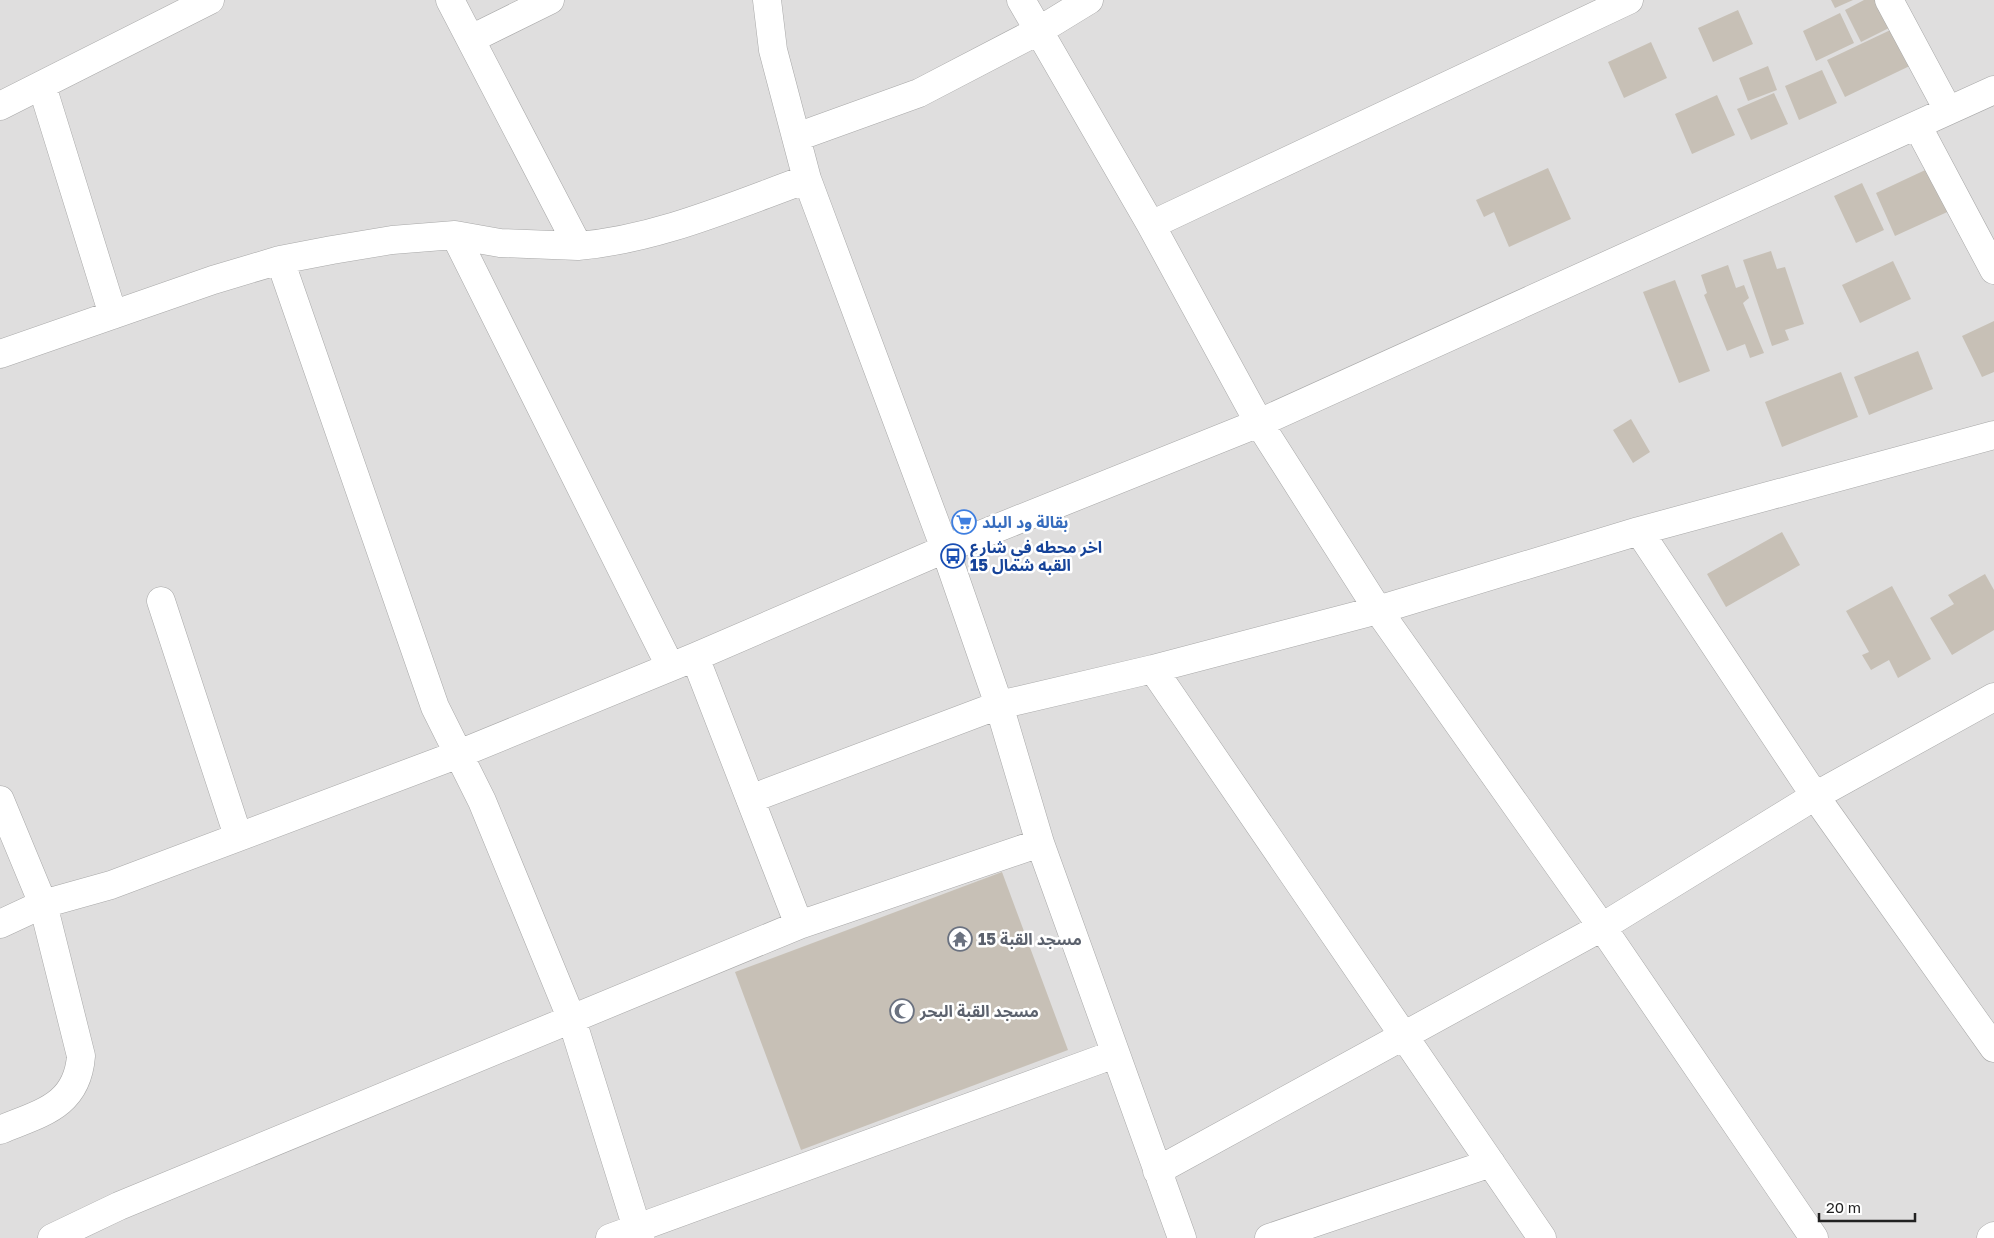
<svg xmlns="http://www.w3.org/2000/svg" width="1994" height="1238" viewBox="0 0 1994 1238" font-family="'Golos Text','Noto Sans Arabic',sans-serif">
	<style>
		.residential { fill: #dfdede }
		.building { fill: #c7c0b6 }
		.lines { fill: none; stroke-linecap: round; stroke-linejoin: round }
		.street-casing { stroke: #a8a8a8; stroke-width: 29 }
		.street { stroke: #fff; stroke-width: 28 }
		.labels { text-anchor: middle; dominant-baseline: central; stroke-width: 5; stroke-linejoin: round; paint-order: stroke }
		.shop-label { font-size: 16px; font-weight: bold; fill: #366cbe; stroke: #fff; text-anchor: start }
		.transit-label { font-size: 16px; font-weight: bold; fill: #164399; stroke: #fff; text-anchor: start }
		.worship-label { font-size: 16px; font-weight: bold; fill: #5b616d; stroke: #fff; text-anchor: start }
	</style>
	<rect width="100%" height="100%" fill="#f2f0e8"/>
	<path class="residential" d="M0,0H1994V1238H0Z"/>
	<path class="building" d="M1831,0H1853L1835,8Z
		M1864,0H1882L1895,25L1861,42L1845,10Z
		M1738,10L1753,44L1713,62L1698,28Z
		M1840,13L1854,43L1816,61L1803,31Z
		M1901,25L1918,62L1845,97L1827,60Z
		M1651,42L1667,78L1624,98L1608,62Z
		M1768,66L1777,90L1748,101L1739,78Z
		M1822,70L1837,103L1799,120L1785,86Z
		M1774,93L1788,124L1751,140L1737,109Z
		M1717,95L1735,135L1692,154L1675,114Z
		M1936,165L1956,208L1895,236L1876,193Z
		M1548,168L1571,219L1509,247L1494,212L1484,217L1476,200Z
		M1862,183L1884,230L1856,243L1834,196Z
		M1771,251L1777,269L1785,267L1804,324L1785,330L1789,340L1772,346L1743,260Z
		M1893,261L1911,299L1860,323L1842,285Z
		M1728,265L1736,288L1744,285L1749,298L1743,303L1764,353L1750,358L1745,344L1727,351L1704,295L1707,293L1701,275Z
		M1675,280L1710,371L1679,383L1643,292Z
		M1994,321V372L1982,377L1962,336Z
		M1918,351L1933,389L1869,415L1854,377Z
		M1841,372L1858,417L1782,447L1765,402Z
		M1631,419L1650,452L1633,463L1613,430Z
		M1782,532L1800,565L1726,607L1707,574Z
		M1985,574L1994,590V630L1952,655L1930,618L1954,604L1948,595Z
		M1892,586L1931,659L1898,678L1889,660L1871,670L1862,655L1869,652L1846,611Z
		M1002,872L1068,1050L801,1150L735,972Z"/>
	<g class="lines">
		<g class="street-casing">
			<path id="street" d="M450,0L578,246C658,239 732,206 807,179
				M767,0L773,50L807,179L945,549L999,705L1040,843L1182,1238
				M1021,0L1151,225L1259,423L1378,610L1602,927L1814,1238
				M1889,0L1948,110
				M471,39L550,0
				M42,86L113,315
				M0,106L210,0
				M1917,125L1994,270
				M797,137L919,93L1040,30L1089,0
				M1151,225L1629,0
				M455,235L670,666
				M280,260L435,707L482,801L572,1020L640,1238
				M0,354L213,280L280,260L332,250L392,240L455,235L500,243L578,246
				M1639,531L1815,796L1994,1048
				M161,601L238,836
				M695,657L799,925
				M1153,669L1542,1238
				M750,799L999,705L1153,669L1378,610L1639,531L1994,435
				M0,800L43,904L81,1056C77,1107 40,1113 0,1130
				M0,924L43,904L111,885L459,754L695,657L945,549L1259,423L1994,90
				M1157,1171L1602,927L1815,796L1994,697
				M52,1238L119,1206L799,925L1040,843
				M610,1238L1115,1054
				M1269,1238L1491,1163
				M1991,1238L1994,1236"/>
		</g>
		<use href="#street" class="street"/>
	</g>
	<defs>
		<g id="supermarket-ring" transform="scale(1.25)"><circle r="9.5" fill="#fff" stroke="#3f7fe0" stroke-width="1.5"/><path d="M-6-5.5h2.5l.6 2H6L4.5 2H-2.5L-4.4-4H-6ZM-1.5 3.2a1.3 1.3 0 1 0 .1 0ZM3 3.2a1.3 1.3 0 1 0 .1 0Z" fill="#3f7fe0"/></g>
		<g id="bus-ring" transform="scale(1.25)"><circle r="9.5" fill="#fff" stroke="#1a4fb4" stroke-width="1.5"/><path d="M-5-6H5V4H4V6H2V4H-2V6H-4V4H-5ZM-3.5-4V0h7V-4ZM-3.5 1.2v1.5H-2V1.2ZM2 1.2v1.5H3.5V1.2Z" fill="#1a4fb4"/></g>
		<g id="temple-ring" transform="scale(1.25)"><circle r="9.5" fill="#fff" stroke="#6b7280" stroke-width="1.5"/><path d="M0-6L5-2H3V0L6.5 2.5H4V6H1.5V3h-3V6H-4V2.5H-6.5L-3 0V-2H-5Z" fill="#6b7280"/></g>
		<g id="mosque-ring" transform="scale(1.25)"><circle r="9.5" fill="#fff" stroke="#6b7280" stroke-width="1.5"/><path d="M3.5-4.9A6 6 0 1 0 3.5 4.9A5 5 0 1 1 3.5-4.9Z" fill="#6b7280"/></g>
	</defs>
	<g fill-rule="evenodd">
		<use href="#supermarket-ring" x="964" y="522"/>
		<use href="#bus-ring" x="953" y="556"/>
		<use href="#temple-ring" x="960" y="939"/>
		<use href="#mosque-ring" x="902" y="1011"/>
	</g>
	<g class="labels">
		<g class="shop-label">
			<text x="982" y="522">بقالة ود البلد</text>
		</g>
		<g class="transit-label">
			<text x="970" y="547">اخر محطه في شارع<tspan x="970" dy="18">15 القبه شمال</tspan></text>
		</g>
		<g class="worship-label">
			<text x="978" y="939">مسجد القبة 15</text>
			<text x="920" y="1011">مسجد القبة البحر</text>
		</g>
	</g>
	<path d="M1819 1213v8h96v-8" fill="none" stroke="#212121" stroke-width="2.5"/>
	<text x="1826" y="1213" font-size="15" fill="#212121" stroke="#ffffff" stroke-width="4" paint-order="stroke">20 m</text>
</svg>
